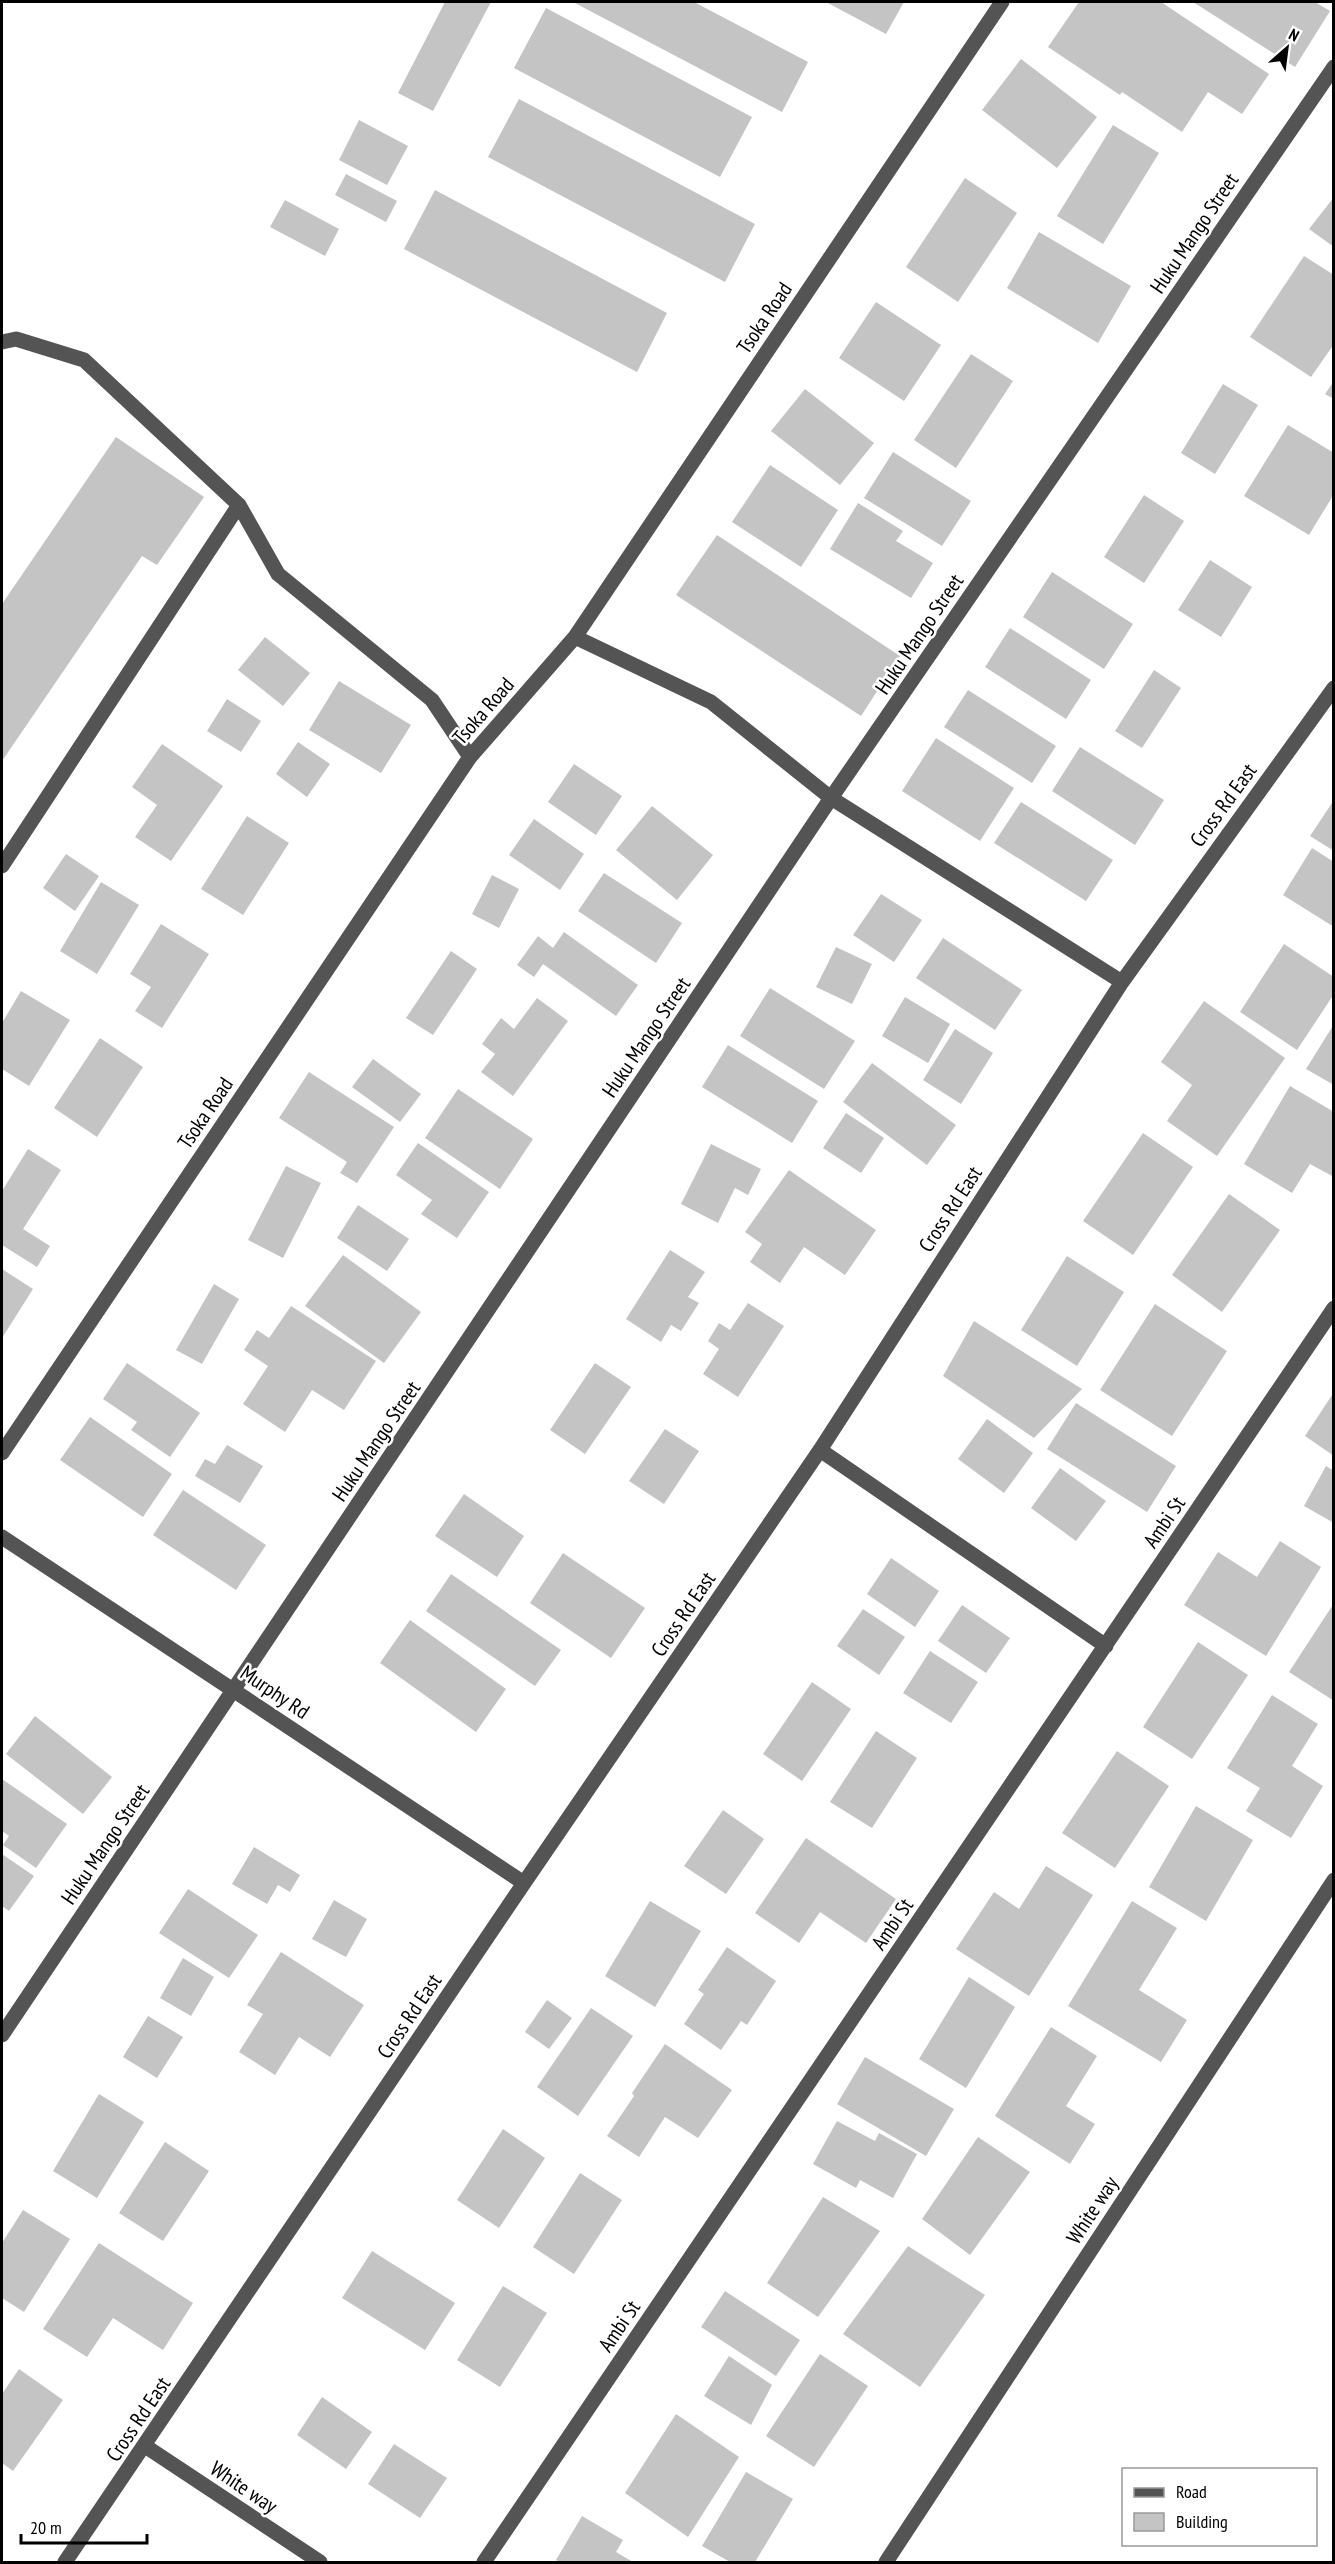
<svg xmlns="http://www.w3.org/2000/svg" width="1335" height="2564" viewBox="0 0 1335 2564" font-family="'PT Sans Narrow',sans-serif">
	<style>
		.building { fill: #c4c4c4 }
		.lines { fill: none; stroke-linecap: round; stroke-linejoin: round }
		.minor { stroke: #545454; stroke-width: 15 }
		.labels { text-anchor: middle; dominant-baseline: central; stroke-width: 5; stroke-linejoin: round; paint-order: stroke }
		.street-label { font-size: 21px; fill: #000; stroke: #fff }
	</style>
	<rect width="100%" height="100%" fill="#fff"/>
	<path class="building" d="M445,2H491L433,111L398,93Z
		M573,2H694L808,62L782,112Z
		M826,2H904L886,34Z
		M1079,2H1161L1269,74L1242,114L1208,92L1182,132L1122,92L1120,95L1048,47Z
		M1193,2H1315L1330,11L1295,67Z
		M546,8L752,117L720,177L514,68Z
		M1021,59L1097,117L1057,168L982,110Z
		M519,99L755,224L725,282L488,157Z
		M359,120L408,146L387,185L339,160Z
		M1113,125L1159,153L1103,244L1057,216Z
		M346,174L397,201L386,222L335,195Z
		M965,178L1017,213L958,302L906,267Z
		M435,190L667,313L637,372L404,249Z
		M1334,197V247L1309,229Z
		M285,200L339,229L325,256L270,227Z
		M1039,232L1131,286L1098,343L1007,288Z
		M1304,256L1334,275V344L1311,377L1250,337Z
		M876,302L941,345L904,401L839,358Z
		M971,354L1013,381L956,468L914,440Z
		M1334,381V399L1325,394Z
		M1223,384L1258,405L1215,474L1181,453Z
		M805,389L874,443L840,485L771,431Z
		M1288,425L1334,453V494L1309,535L1244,496Z
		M116,437L204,497L157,565L142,556L2,761V604Z
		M893,452L971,501L942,546L864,498Z
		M770,465L838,510L801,567L732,522Z
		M1144,495L1184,521L1144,583L1104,557Z
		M858,503L903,531L896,541L933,563L911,598L830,549Z
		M717,535L900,656L861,716L676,595Z
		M1210,560L1252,587L1221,637L1178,610Z
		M1052,572L1133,624L1104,669L1023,617Z
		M1010,628L1091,680L1066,719L985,667Z
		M265,637L310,673L283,706L238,670Z
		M1154,670L1181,688L1142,748L1115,731Z
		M339,681L411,725L381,773L309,730Z
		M968,690L1056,746L1032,783L944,727Z
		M227,699L261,721L241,752L207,731Z
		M936,738L1014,788L980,841L902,791Z
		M298,742L330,764L307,797L276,774Z
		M162,744L223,786L171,861L135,837L157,805L132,787Z
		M1080,747L1164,800L1135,845L1052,791Z
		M574,764L622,796L596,835L548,802Z
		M1334,800V851L1310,836Z
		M1021,802L1113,860L1086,901L994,843Z
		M652,806L713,855L677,900L616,850Z
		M247,816L289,843L243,915L201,889Z
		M534,819L584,854L560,890L509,855Z
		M1312,848L1334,862V927L1283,895Z
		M66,854L99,876L75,911L43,888Z
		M604,873L682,923L656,963L578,911Z
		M492,875L519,889L499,928L472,914Z
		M101,882L139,905L97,974L60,951Z
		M881,894L922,920L894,962L853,935Z
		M161,924L209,954L162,1028L135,1011L151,987L130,974Z
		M564,932L638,985L616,1016L543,964L534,977L517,965L538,936L553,948Z
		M943,938L1022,990L995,1030L916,978Z
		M1284,944L1334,977V994L1297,1050L1240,1012Z
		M836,947L872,964L852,1004L816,987Z
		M451,951L477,969L433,1035L406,1018Z
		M770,988L855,1041L824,1089L740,1036Z
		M21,991L70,1020L29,1086L2,1069V1023Z
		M905,997L950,1024L928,1063L882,1036Z
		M537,998L568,1021L513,1096L481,1072L495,1054L482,1044L501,1018L514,1029Z
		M1204,1001L1285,1058L1217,1156L1167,1121L1192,1085L1161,1062Z
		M1334,1024V1085L1306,1069Z
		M955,1029L993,1053L961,1104L923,1080Z
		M100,1038L143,1067L97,1137L54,1108Z
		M728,1045L818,1101L792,1143L702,1087Z
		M373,1059L421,1094L400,1122L352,1087Z
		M872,1063L956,1125L927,1165L843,1102Z
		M309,1072L394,1127L357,1183L340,1173L347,1162L279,1118Z
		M1290,1086L1334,1112V1177L1310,1164L1292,1193L1244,1164Z
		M458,1089L533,1139L500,1189L425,1138Z
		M846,1113L884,1138L861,1173L823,1148Z
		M1143,1133L1193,1167L1133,1255L1083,1221Z
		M418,1143L489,1192L457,1238L421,1214L432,1200L396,1175Z
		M711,1144L761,1169L748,1195L735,1188L718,1223L681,1204Z
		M28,1149L61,1170L23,1229L50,1246L37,1267L2,1245V1191Z
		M286,1166L321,1183L283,1258L248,1240Z
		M789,1170L876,1230L845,1275L804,1247L780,1283L750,1262L762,1244L745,1232Z
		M1229,1194L1280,1230L1222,1312L1172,1275Z
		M358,1205L409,1239L387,1271L337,1238Z
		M670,1250L705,1272L688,1297L699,1303L681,1331L671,1325L661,1342L626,1319Z
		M343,1255L421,1312L384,1363L305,1306Z
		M1067,1256L1124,1292L1077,1366L1021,1330Z
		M2,1269L33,1289L2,1338Z
		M214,1284L239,1299L202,1364L176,1350Z
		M748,1303L784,1326L738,1397L703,1374L719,1349L708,1341L719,1323L730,1330Z
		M1155,1304L1227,1351L1172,1436L1100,1390Z
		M291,1306L376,1361L344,1410L312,1390L285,1432L243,1404L268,1366L244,1350L257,1330L269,1338Z
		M974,1321L1082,1389L1034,1438L943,1376Z
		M127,1363L200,1413L170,1457L131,1430L137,1422L103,1399Z
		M595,1363L631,1387L585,1454L550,1430Z
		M1334,1392V1456L1305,1436Z
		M1076,1403L1176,1466L1147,1512L1047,1449Z
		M90,1417L172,1474L143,1517L60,1460Z
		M987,1419L1033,1453L1004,1493L958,1459Z
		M665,1429L699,1451L664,1504L629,1481Z
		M227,1445L263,1466L240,1503L195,1476L205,1459L215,1464Z
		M1326,1466L1334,1471V1523L1304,1506Z
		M1060,1468L1106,1501L1076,1541L1031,1508Z
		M183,1490L266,1545L236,1590L153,1535Z
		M464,1494L524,1536L497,1577L435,1536Z
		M1280,1541L1321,1567L1266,1656L1184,1605L1218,1552L1257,1577Z
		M563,1553L645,1608L611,1658L530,1603Z
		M891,1558L939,1591L915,1627L867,1594Z
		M451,1574L561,1650L535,1686L426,1611Z
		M1334,1603V1701L1289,1672Z
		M962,1605L1010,1638L986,1673L938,1641Z
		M863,1609L905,1637L879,1675L837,1646Z
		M410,1620L506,1689L476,1732L380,1663Z
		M1198,1642L1248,1675L1192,1759L1143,1727Z
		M930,1651L978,1682L951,1723L903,1693Z
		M812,1682L851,1709L802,1781L763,1754Z
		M1272,1695L1318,1724L1292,1766L1323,1786L1291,1838L1246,1811L1260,1788L1227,1768Z
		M35,1716L112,1777L83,1814L6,1754Z
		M876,1731L917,1758L872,1828L830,1802Z
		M1117,1751L1169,1786L1115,1868L1062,1833Z
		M2,1779L67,1824L36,1868L3,1845L9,1836L2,1831Z
		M1196,1806L1253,1840L1206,1921L1149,1887Z
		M723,1810L764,1839L726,1894L684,1866Z
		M806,1838L896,1899L866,1943L820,1912L799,1943L755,1913Z
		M254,1847L300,1875L290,1892L278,1885L267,1904L232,1884Z
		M2,1854L34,1876L9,1911L2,1906Z
		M1046,1866L1093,1895L1029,1996L956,1949L994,1892L1019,1909Z
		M188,1889L258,1935L229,1978L159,1933Z
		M334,1900L367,1919L346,1957L312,1939Z
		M650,1901L701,1931L655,2007L605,1976Z
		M1132,1901L1177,1928L1139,1990L1187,2020L1161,2062L1068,2006Z
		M727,1947L776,1981L747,2025L741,2021L721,2050L684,2024L704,1994L698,1990Z
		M281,1952L364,2005L330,2057L299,2037L275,2075L239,2052L263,2014L247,2005Z
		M183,1958L214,1977L191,2016L160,1998Z
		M969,1977L1015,2007L966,2088L919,2059Z
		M547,2000L572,2018L549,2049L525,2032Z
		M591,2008L633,2036L578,2116L537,2087Z
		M148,2016L183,2037L157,2078L123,2057Z
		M1051,2027L1097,2056L1066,2106L1095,2124L1070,2164L995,2116Z
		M665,2044L732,2090L698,2138L665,2117L639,2157L607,2136L634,2096L632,2093Z
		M865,2057L954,2109L926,2156L837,2104Z
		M99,2094L144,2122L97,2198L53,2171Z
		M837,2121L875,2141L879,2133L917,2154L893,2198L860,2180L856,2188L813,2164Z
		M503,2129L545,2158L499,2228L457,2200Z
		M978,2137L1030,2172L970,2255L922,2219Z
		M165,2142L209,2171L163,2241L119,2213Z
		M580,2173L622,2200L574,2274L533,2247Z
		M823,2197L880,2231L818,2317L767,2283Z
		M23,2210L70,2239L24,2312L2,2298V2243Z
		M99,2243L193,2303L163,2350L113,2318L87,2357L43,2329Z
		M908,2246L985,2295L920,2387L843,2334Z
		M372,2251L455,2303L425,2350L342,2298Z
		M503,2286L547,2313L500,2387L457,2360Z
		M725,2291L800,2340L776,2376L701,2327Z
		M820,2354L868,2386L814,2467L766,2436Z
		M729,2356L772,2385L751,2425L704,2396Z
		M19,2369L63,2400L13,2471L2,2463V2394Z
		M322,2397L372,2432L346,2469L297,2435Z
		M676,2414L739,2457L688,2537L625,2493Z
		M394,2444L447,2478L420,2518L368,2484Z
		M746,2472L793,2499L755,2562H730L702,2546Z
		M582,2516L623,2540L616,2552L633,2562H560L556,2560Z"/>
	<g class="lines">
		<path class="minor" d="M2,342L16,339L84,360L239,505L278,574L432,700L470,757
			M575,637L711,702L831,798L1122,982
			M2,866L239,505
			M820,1450L1106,1646
			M2,1453L470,757L575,637L1002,2
			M2,1537L524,1883
			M2,2035L831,798L1334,67
			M145,2446L320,2562
			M65,2562L524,1883L820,1450L1122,982L1334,688
			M484,2562L1334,1308
			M886,2562L1334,1880"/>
	</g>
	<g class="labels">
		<g class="street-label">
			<text transform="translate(1194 233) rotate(-56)">Huku Mango Street</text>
			<text transform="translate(764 318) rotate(-56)">Tsoka Road</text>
			<text transform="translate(919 634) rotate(-56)">Huku Mango Street</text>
			<text transform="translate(483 711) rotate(-49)">Tsoka Road</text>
			<text transform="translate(1223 805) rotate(-54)">Cross Rd East</text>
			<text transform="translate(646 1037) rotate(-56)">Huku Mango Street</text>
			<text transform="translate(205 1113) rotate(-56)">Tsoka Road</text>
			<text transform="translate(950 1209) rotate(-57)">Cross Rd East</text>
			<text transform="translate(376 1441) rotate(-56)">Huku Mango Street</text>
			<text transform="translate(1164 1522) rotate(-56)">Ambi St</text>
			<text transform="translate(683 1614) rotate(-56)">Cross Rd East</text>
			<text transform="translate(275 1692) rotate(34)">Murphy Rd</text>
			<text transform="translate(105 1844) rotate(-56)">Huku Mango Street</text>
			<text transform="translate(892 1924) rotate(-56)">Ambi St</text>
			<text transform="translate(409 2016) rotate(-56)">Cross Rd East</text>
			<text transform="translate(1092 2210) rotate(-57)">White way</text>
			<text transform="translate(619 2326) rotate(-56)">Ambi St</text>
			<text transform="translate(138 2419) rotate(-56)">Cross Rd East</text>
			<text transform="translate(244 2487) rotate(34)">White way</text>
		</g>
	</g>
	<rect width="1335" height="2564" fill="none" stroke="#000000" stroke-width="6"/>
	<rect x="1122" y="2468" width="195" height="78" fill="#ffffff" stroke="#999999" stroke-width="1.5"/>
	<rect x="1134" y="2488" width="30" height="9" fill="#545454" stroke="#999999" stroke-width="1.5"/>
	<text x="1176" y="2498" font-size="18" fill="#000000">Road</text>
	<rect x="1134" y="2513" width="30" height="18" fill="#c4c4c4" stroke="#999999" stroke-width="1.5"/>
	<text x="1176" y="2528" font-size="18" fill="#000000">Building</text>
	<g transform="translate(1287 48) rotate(28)" stroke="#ffffff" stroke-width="4.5" paint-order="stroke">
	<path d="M0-4.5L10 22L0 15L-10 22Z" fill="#000000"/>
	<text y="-9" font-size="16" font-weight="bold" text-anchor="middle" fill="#000000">N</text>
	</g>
	<path d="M21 2534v9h126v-9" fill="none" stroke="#000000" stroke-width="3"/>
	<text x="30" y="2534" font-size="18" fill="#000000" stroke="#ffffff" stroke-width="4.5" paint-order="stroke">20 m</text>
</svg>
